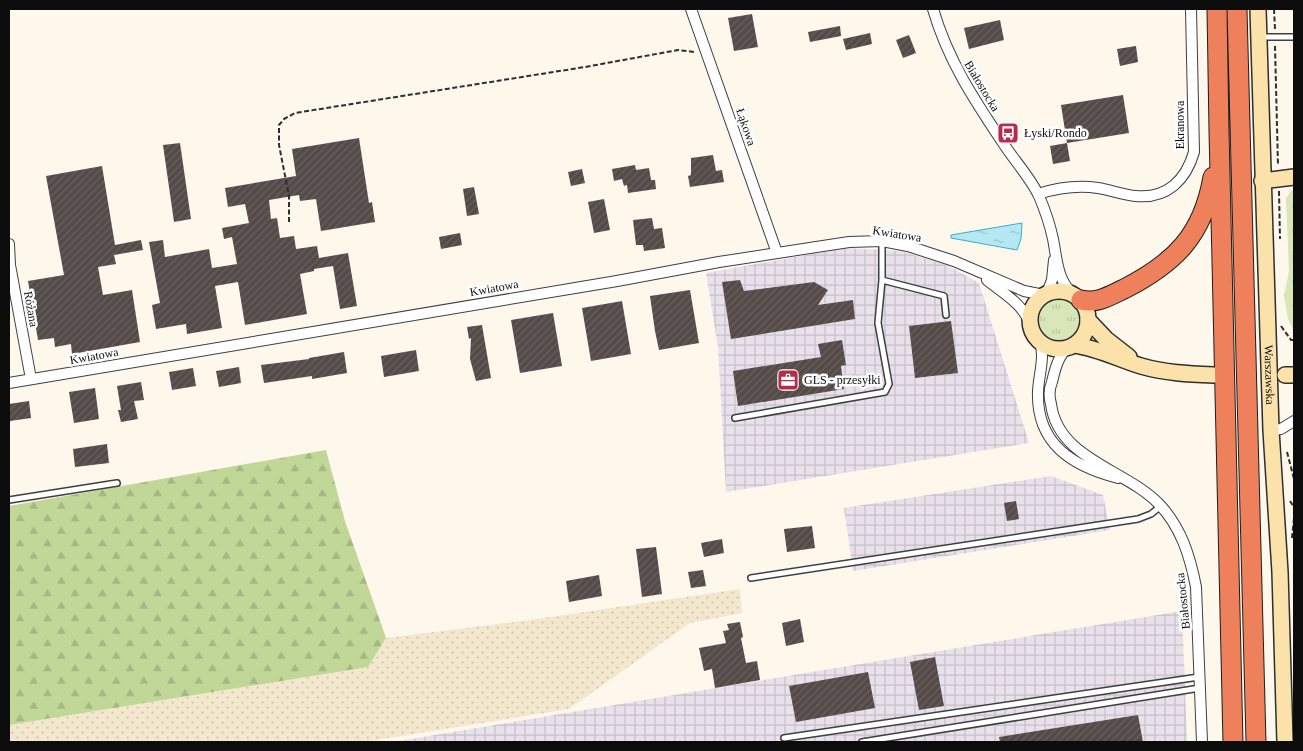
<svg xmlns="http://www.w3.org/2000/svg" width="1303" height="751" viewBox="0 0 1303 751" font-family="Georgia,serif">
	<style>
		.industrial { fill: url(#industrial-grid) }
		.farmland { fill: url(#farmland-dots) }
		.grass { fill: url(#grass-tufts) }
		.forest { fill: url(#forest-firs) }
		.water { fill: url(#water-ripples); stroke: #3eabc7 }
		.building { fill: url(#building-hatch) }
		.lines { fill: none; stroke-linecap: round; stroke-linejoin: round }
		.secondary-tunnel { stroke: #dad4ca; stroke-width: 15; stroke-dasharray: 15 8; stroke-linecap: butt }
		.lane-casing { stroke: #3f3f3f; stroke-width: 8 }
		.street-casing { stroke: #3f3f3f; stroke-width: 12 }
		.secondary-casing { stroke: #2e2e2e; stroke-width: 18 }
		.highway-casing { stroke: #1d1d1d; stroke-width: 21 }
		.path { stroke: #2e2e2e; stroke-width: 2; stroke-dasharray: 5 2.5; stroke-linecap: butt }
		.lane { stroke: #fff; stroke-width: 5 }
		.street { stroke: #fff; stroke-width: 10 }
		.secondary { stroke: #fbe2aa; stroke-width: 15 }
		.highway { stroke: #ee815b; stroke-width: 19 }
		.labels { text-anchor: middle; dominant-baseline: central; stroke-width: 5; stroke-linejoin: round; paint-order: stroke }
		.street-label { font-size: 12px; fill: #0c0c0c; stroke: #fff }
		.poi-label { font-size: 12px; fill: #0c0c0c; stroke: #fff; text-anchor: start }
	</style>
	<defs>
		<pattern id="industrial-grid" width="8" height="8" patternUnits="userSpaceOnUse" patternTransform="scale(1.25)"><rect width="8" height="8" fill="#e8e1eb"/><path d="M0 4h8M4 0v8" fill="none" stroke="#c6c0c8"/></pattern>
		<pattern id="farmland-dots" width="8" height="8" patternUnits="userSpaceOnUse" patternTransform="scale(1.25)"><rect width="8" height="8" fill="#f3e8ce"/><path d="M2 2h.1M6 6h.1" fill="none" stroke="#cfc6b0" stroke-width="1.8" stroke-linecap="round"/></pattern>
		<pattern id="grass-tufts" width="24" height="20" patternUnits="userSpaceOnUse" patternTransform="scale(1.25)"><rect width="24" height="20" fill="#d9e7b8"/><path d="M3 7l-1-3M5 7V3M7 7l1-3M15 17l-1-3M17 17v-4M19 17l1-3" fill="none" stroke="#b9c59d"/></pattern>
		<pattern id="forest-firs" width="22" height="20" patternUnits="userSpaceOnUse" patternTransform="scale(1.25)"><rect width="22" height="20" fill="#c1d798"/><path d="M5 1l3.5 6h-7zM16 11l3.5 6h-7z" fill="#a5b782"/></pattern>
		<pattern id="water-ripples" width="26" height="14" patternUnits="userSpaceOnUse" patternTransform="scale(1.25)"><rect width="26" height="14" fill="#b4e8f3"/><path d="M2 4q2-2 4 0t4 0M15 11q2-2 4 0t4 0" fill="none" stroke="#9ac6cf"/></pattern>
		<pattern id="building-hatch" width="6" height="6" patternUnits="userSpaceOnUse" patternTransform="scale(1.25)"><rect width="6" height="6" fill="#544b49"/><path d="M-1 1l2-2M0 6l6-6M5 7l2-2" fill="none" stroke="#68605f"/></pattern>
	</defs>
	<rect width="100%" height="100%" fill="#fef7ec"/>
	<path class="industrial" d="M845,248L901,251L949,266L979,283L1029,443L726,492L718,347L706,273Z
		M1051,476L1103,495L1110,530L853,571L844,508Z
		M1182,611L1187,742H393L824,670Z"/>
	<path class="farmland" d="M740,589L742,613L690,623L569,709L364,742H9V725L368,667L386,638L523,621Z"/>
	<path class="grass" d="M1294,190V332L1288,319L1284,296L1289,271L1286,198L1291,191Z
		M1039 320a21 21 0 1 1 42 0a21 21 0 1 1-42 0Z"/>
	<path class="forest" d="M326,450L345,521L386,638L368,667L9,725V506Z"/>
	<path class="water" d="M1022,223L1021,239L1017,250L951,238V235Z"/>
	<path class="building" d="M752,14L758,47L734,51L728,18Z
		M1000,20L1004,40L969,49L964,28Z
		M840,26L841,36L810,42L808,32Z
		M870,33L872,44L846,50L843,39Z
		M909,35L916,53L903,58L896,40Z
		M1136,46L1138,62L1120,66L1117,49Z
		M1123,95L1129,133L1067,143L1061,105Z
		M359,138L369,203L372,202L375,222L321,231L316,199L300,201L299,195L269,200L271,219L277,218L280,238L294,236L296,249L317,246L319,258L348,253L357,306L340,309L333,266L314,269V271L300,274L307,314L245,325L238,282L215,286L222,328L187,334L186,324L156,329L152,305L160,303L149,242L163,240L165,257L209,249L212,268L237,264L232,237L224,239L222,228L249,223L245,204L228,207L225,188L296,176L292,149Z
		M180,143L191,219L174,222L163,145Z
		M1067,143L1070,161L1053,164L1050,146Z
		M713,155L716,171L722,170L724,182L690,187L688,176L691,175V158Z
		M635,165L636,170L649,168L651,180H655L656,189L628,193L627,185L624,186L622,179L614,181L612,169Z
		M102,166L115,245L141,240L143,250L114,255L116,264L98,267L103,295L132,290L140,342L72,354L71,344L55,347L54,338L38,340L28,281L64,275L46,176Z
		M582,169L585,183L571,186L568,172Z
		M474,187L479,214L467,216L463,189Z
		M604,199L610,230L594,233L588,202Z
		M652,218L654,229L662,228L665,248L644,251L643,245H636L633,220Z
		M460,233L462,245L441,249L439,237Z
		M740,280L744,291L814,282L828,290L818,305L853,300L855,319L731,339L722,282Z
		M690,290L699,343L659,350L655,331L650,296Z
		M622,301L631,354L591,361L582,308Z
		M553,313L562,366L520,373L511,320Z
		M951,321L958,373L915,378L909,326Z
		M482,325L491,378L476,381L470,359L471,338L469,339L467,327Z
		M842,340L846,365L841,366L844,389L738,406L733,371L821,357L818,344Z
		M416,350L419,371L384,377L381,356Z
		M344,352L347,373L312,379V376L264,383L261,365L309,359V358Z
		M239,367L241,383L219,387L216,371Z
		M193,368L196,386L172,390L169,372Z
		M141,382L144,400L134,401L138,419L121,422L118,410H121L117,386Z
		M95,388L99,419L74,423L69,392Z
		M29,401L31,418L10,421L9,404Z
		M107,444L109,463L75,467L73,449Z
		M1016,501L1019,519L1007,521L1004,503Z
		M812,526L815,548L787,552L784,529Z
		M722,539L724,553L704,557L701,543Z
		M656,547L662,594L642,597L636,549Z
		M703,570L706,586L691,588L688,572Z
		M599,575L602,596L569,602L566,581Z
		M800,619L804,642L786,646L782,623Z
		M740,622L743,637L741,638L746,663L757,661L760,680L715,688L712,669L704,671L699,648L726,643L723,631L729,630L727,624Z
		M935,657L944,706L919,710L910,662Z
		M868,672L875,708L796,722L789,686Z
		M1138,715L1143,742H1000L999,737Z"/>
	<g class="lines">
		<path class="secondary-tunnel" d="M1215,375H1282"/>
		<g class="lane-casing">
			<path id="lane" d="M1261,37H1294
				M882,280L944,296L946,315
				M735,418L885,392L889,384L878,323L882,280V241
				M9,500L117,483
				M751,578L1138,519L1151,514L1161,506
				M784,738L1199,677
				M862,742L1200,688"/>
		</g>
		<g class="street-casing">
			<path id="street" d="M691,9L777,253
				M933,9C948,61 975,101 1005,146C1015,161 1031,179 1039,196C1045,210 1050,225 1053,239C1057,259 1057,281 1074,295
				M1038,194C1057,188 1078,185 1098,188C1111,190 1123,195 1136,196C1167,199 1186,180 1194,152L1191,9
				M9,244L10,265L31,379
				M987,280C1007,296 1024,304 1032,329
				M1047,293L1052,280L1054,260
				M1040,341C1045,359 1039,373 1038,391C1036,443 1071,466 1118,478
				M1067,348C1058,357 1055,369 1052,382C1049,389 1049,397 1051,404C1058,459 1125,469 1159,504C1181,527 1190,556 1196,587L1202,742
				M9,383L617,281L719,262L849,242L882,241L908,246L954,261L1024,291L1044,295
				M1271,430L1281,429L1294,421"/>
		</g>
		<g class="secondary-casing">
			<g id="secondary">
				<path id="s1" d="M1258,9L1271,430L1280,572L1285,742"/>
				<path d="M1262,181L1294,177"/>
				<circle cx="1059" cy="320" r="29"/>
				<path d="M1088,320L1106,339L1129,357"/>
				<path d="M1074,345C1098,348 1118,359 1141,366C1165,373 1189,374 1214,375"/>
				<path d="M1285,375H1294"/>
			</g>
		</g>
		<g class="highway-casing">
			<path id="highway" d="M1217,9L1219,131L1233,742
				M1237,9L1256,742
				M1081,300C1097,304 1109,296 1124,289C1175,263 1203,235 1213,177"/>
		</g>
		<path class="path" d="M1274,9L1275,29
			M1275,46L1278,166
			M1279,191L1280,239
			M289,222V196L279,145V125L284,119L295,113L585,67L678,50L694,52
			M1281,326L1291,340H1294
			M1287,452L1294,479
			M1290,501L1294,507
			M1292,538L1294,518"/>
		<use href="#lane" class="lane"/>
		<use href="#street" class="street"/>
		<use href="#secondary" class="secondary"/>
		<use href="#highway" class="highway"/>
	</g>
	<defs>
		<g id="bus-square" transform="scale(1.125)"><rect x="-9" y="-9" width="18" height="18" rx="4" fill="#b62b4d" stroke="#fff"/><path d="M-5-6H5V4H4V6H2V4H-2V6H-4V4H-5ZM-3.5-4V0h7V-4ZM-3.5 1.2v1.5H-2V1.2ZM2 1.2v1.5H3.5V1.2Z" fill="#fff"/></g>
		<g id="office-square" transform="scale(1.125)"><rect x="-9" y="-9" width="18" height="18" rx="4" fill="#b62b4d" stroke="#fff"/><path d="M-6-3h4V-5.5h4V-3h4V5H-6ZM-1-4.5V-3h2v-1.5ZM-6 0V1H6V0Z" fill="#fff"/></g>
	</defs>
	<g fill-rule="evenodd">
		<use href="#bus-square" x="1008" y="133"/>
		<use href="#office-square" x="788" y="380"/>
	</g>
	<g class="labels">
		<g class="street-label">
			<text transform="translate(982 86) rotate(59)">Białostocka</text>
			<text transform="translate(1180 125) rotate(-90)">Ekranowa</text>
			<text transform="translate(746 127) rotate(71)">Łąkowa</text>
			<text transform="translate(897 234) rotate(9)">Kwiatowa</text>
			<text transform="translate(494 288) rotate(-10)">Kwiatowa</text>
			<text transform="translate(31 309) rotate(80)">Różana</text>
			<text transform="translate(94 356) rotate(-10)">Kwiatowa</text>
			<text stroke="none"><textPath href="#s1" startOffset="366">Warszawska</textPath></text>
			<text transform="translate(1183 601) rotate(-96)">Białostocka</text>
		</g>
		<g class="poi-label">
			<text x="1024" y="133">Łyski/Rondo</text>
			<text x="804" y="380">GLS - przesyłki</text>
		</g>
	</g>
	<rect width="1303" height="751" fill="none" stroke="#0c0c0c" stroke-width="20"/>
</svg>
